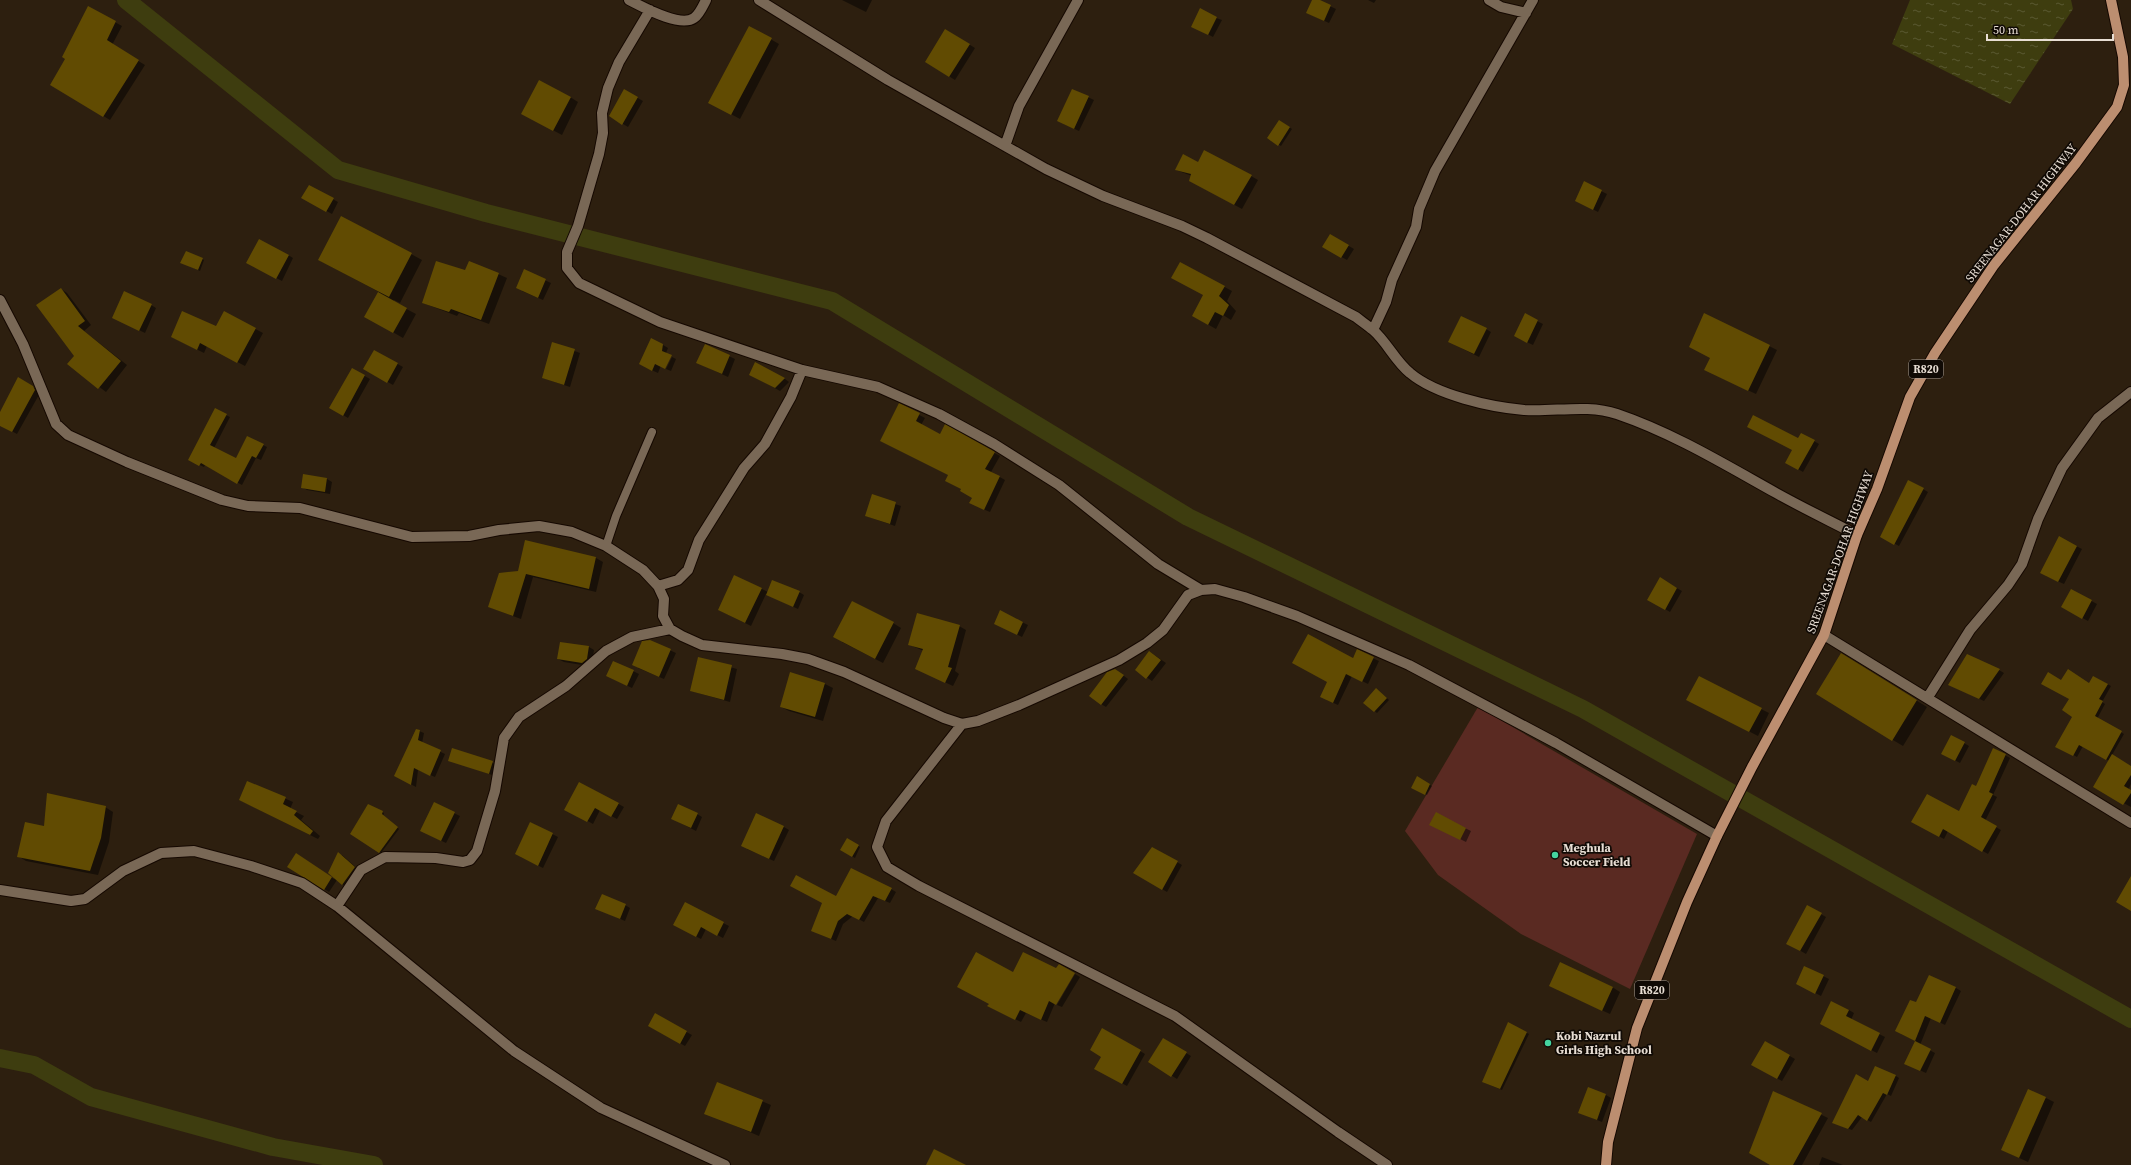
<svg xmlns="http://www.w3.org/2000/svg" width="2131" height="1165" viewBox="0 0 2131 1165" font-family="'Source Serif 4',serif">
	<style>
		.pitch { fill: #5a2a22 }
		.water { fill: url(#water-ripples) }
		.shadow { fill: #0007 }
		.lines { fill: none; stroke-linecap: round; stroke-linejoin: round }
		.canal { stroke: #3e3d0f; stroke-width: 18 }
		.building { fill: #614b02 }
		.service-casing { stroke: #150800; stroke-width: 10 }
		.minor-casing { stroke: #150800; stroke-width: 12 }
		.primary-casing { stroke: #150800; stroke-width: 12 }
		.service { stroke: #796856; stroke-width: 8 }
		.minor { stroke: #796856; stroke-width: 10 }
		.primary { stroke: #bc8e70; stroke-width: 10 }
		.poi-dot { fill: #44d49f; stroke: #100a05; stroke-width: 1.5 }
		.labels { text-anchor: middle; dominant-baseline: central; stroke-width: 3.5; stroke-linejoin: round; paint-order: stroke }
		.shield { fill: #100a05; stroke: #a79e96; stroke-width: 1 }
		.shield-label { font-size: 11px; font-weight: bold; fill: #e8ded4 }
		.street-label { font-size: 12px; fill: #e8ded4; stroke: #100a05 }
		.poi-label { font-size: 12px; font-weight: bold; fill: #e8ded4; stroke: #100a05; text-anchor: start }
	</style>
	<defs>
		<pattern id="water-ripples" width="26" height="14" patternUnits="userSpaceOnUse"><rect width="26" height="14" fill="#3e3d0f"/><path d="M2 4q2-2 4 0t4 0M15 11q2-2 4 0t4 0" fill="none" stroke="#5a5931"/></pattern>
	</defs>
	<rect width="100%" height="100%" fill="#2d1f0f"/>
	<path class="pitch" d="M1478,707L1697,834L1630,989L1521,934L1438,875L1405,831Z"/>
	<path class="water" d="M1910,0H2071L2073,9L2010,104L1892,44Z"/>
	<path class="shadow" d="M842,0H872L866,12Z
		M1313,0H1317L1336,9L1329,23L1307,13Z
		M1368,0H1376L1374,3Z
		M89,8L122,26L112,45L145,65L110,120L52,85L67,59Z
		M1216,18L1222,20L1213,37L1198,29Z
		M749,27L779,44L740,119L718,107Z
		M946,30L975,48L955,80L926,62Z
		M1073,90L1094,100L1079,131L1064,124Z
		M625,91L643,101L628,127L610,116Z
		M570,97L578,102L562,135L530,118Z
		M1280,121L1292,129L1281,146L1268,138Z
		M1198,163L1251,176L1258,180L1242,209L1198,185L1192,176L1176,170Z
		M1585,183L1607,194L1598,212L1581,203Z
		M309,186L338,202L332,214L303,198Z
		M1330,235L1354,249L1347,260L1323,247Z
		M411,254L422,260L400,303L394,300L393,302L416,314L403,338L365,316L379,292L319,260Z
		M288,255L293,258L282,281L253,266Z
		M202,259L204,260L200,271L184,263Z
		M1180,263L1232,291L1227,301L1236,311L1231,320L1223,315L1216,329L1193,316L1204,295Z
		M466,271L498,274L507,278L489,324L459,313L457,316L423,303Z
		M525,271L551,283L543,300L522,291Z
		M61,289L67,293L91,325L84,331L127,365L106,392L69,364L75,356Z
		M151,305L156,308L145,333L118,320Z
		M225,313L263,333L245,366L207,346L204,353L172,337L217,328Z
		M1525,315L1543,324L1533,345L1520,339Z
		M1486,329L1491,332L1479,357L1455,345Z
		M553,343L580,353L570,387L543,378Z
		M663,345L668,348L658,373L645,367Z
		M705,345L735,359L728,377L698,363Z
		M1769,346L1777,350L1756,394L1713,374L1711,358Z
		M374,351L403,367L393,385L365,369Z
		M672,357L676,359L671,371L666,369Z
		M755,364L785,379L789,382L780,391L750,374Z
		M352,369L370,379L348,418L331,408Z
		M18,379L38,390L40,393L17,434L0,425V414Z
		M900,405L925,418L921,425L940,435L945,426L1000,456L991,472L1005,480L990,512L976,506L973,497L949,475Z
		M215,410L230,417L214,448L236,459L263,445L267,447L261,460L256,458L242,485L205,465L204,467L189,460Z
		M1802,434L1819,444L1803,472L1786,462Z
		M327,479L332,482L330,494L307,490L302,487Z
		M1909,481L1928,492L1899,546L1882,537Z
		M872,496L901,506L895,526L866,516Z
		M526,541L596,558L603,562L596,592L533,577L521,619L489,607L519,572Z
		M2076,546L2082,549L2064,584L2046,576Z
		M735,576L768,592H799L804,595L798,609L766,594L751,626L719,610Z
		M1660,579L1682,591L1670,612L1648,599Z
		M2071,590L2097,604L2088,621L2062,607Z
		M1001,612L1028,625L1022,637L1000,626Z
		M893,623L901,628L883,663L842,642Z
		M959,626L966,630L955,671L959,674L953,686L923,672L924,651L910,645Z
		M650,641L676,653L664,679L638,668Z
		M561,643L589,647L594,650L592,662L588,666L564,662L558,659Z
		M1357,651L1379,661L1368,684L1352,676L1338,705L1327,700Z
		M1150,652L1166,663L1152,681L1136,670Z
		M698,658L737,669L730,702L691,691Z
		M1852,661L1927,707L1903,746L1893,740Z
		M1999,670L2004,673L1984,701L1954,687Z
		M633,671L639,674L632,688L613,679Z
		M1120,673L1128,679L1106,707L1101,704Z
		M2094,677L2111,686L2102,702L2105,704L2097,719L2124,734L2112,755L2131,767V784L2128,790L2131,792V807L2094,787L2109,761L2083,746L2077,757L2057,746L2073,717L2071,699L2061,681L2090,684Z
		M825,684L833,688L823,721L789,711L781,707Z
		M1378,690L1389,700L1377,713L1364,702Z
		M1696,704L1761,709L1769,713L1758,736Z
		M419,731L424,733L422,743L445,754L435,777L418,770L416,787L395,776Z
		M1952,736L1969,746L1960,763L1943,754Z
		M453,749L498,765L495,776L449,760Z
		M1994,749L2010,758L1993,795L1997,797L1985,821L2001,830L1988,854L1948,831L1944,839L1913,822L1959,812L1977,787Z
		M1417,778L1432,786L1427,795L1412,787Z
		M248,782L293,802L290,809L304,816L301,820L320,836L318,839L240,800Z
		M580,783L624,807L617,819L600,810L593,824L566,809Z
		M435,804L460,816L446,843L427,834Z
		M368,805L384,813L383,816L399,829L381,853L351,834Z
		M105,807L113,812L109,842L98,875L26,861L18,856Z
		M697,814L702,817L696,831L677,821Z
		M1436,814L1471,831L1466,842L1436,827Z
		M531,823L558,837L543,868L521,857Z
		M784,827L789,830L774,861L747,849Z
		M847,839L860,847L855,858L841,850Z
		M1153,848L1182,865L1167,892L1135,873Z
		M342,855L359,870L346,887L337,880L329,892L289,867L301,858L334,879Z
		M891,889L896,892L890,903L878,898L864,922L853,916L843,924L836,941L817,933L837,897Z
		M686,904L729,926L723,938L706,929L701,939L680,928Z
		M625,905L630,908L625,921L602,911Z
		M1808,907L1826,917L1806,954L1787,943Z
		M976,953L1055,1003L1047,1022L1026,1013L1021,1022L994,1009L990,1003Z
		M1805,967L1829,979L1821,996L1802,986Z
		M1075,974L1080,977L1062,1007L1057,1005Z
		M1612,987L1620,992L1610,1014L1558,990Z
		M1956,988L1961,991L1945,1025L1931,1018L1920,1045L1935,1053L1926,1073L1906,1064L1916,1041L1901,1034L1917,1004Z
		M1849,1010L1854,1013L1851,1020L1885,1037L1877,1053L1826,1027Z
		M655,1015L692,1035L685,1046L649,1026Z
		M1508,1023L1529,1034L1502,1090L1485,1083Z
		M1103,1029L1145,1054L1127,1086L1096,1069L1103,1057Z
		M1163,1039L1191,1056L1177,1079L1149,1061Z
		M1765,1042L1795,1059L1782,1081L1753,1065Z
		M1896,1076L1899,1078L1891,1096L1887,1094L1871,1122L1862,1117L1852,1130L1833,1123L1868,1083Z
		M717,1083L771,1105L759,1136L705,1113Z
		M1774,1092L1828,1118L1802,1165H1772Z
		M1606,1095L1611,1098L1602,1122L1580,1113Z
		M2046,1098L2054,1102L2028,1162L2002,1150Z
		M1822,1157L1843,1165H1819Z"/>
	<g class="lines">
		<path class="canal" d="M126,0L338,170L486,213L832,301L1188,517L1583,709L2131,1019
			M0,1058L34,1065L91,1097L273,1147L374,1165"/>
	</g>
	<path class="building" d="M1312,0H1320L1331,5L1324,21L1306,13Z
		M88,6L116,21L107,40L139,60L103,117L50,85L65,59L62,57Z
		M1200,8L1217,17L1208,35L1191,27Z
		M749,26L772,38L731,115L708,103Z
		M945,29L970,44L949,77L925,62Z
		M539,80L571,97L553,131L521,114Z
		M624,89L638,97L622,125L609,116Z
		M1072,89L1089,96L1074,129L1057,121Z
		M1279,120L1290,127L1278,146L1267,138Z
		M1204,150L1252,175L1234,205L1189,181L1191,174L1175,170L1183,154L1198,162Z
		M1584,181L1602,190L1593,210L1575,201Z
		M309,185L334,198L326,212L301,198Z
		M341,216L412,253L389,297L318,260Z
		M1330,234L1349,245L1341,258L1322,247Z
		M259,239L289,255L276,279L246,263Z
		M186,251L203,258L198,270L180,263Z
		M436,261L465,270L469,261L499,273L481,320L451,309L449,312L422,303Z
		M1180,262L1225,286L1219,296L1229,305L1223,316L1215,312L1208,325L1192,316L1203,295L1171,278Z
		M524,269L546,279L538,298L516,288Z
		M61,288L85,321L78,326L121,361L98,389L67,364L74,356L36,305Z
		M124,291L152,304L139,331L112,318Z
		M378,292L407,308L393,333L364,317Z
		M182,311L216,326L224,311L256,328L237,363L200,343L197,350L171,337Z
		M1525,313L1538,320L1527,343L1514,336Z
		M1704,313L1770,345L1748,391L1704,370L1710,358L1689,347Z
		M1461,316L1487,328L1474,354L1448,342Z
		M651,338L663,344L662,351L672,355L665,369L655,364L652,371L639,364Z
		M552,342L575,349L564,385L542,378Z
		M705,344L730,355L722,374L696,363Z
		M374,350L398,363L387,383L363,369Z
		M755,362L785,378L775,388L749,375Z
		M352,368L365,375L343,416L329,408Z
		M18,377L33,386L35,390L12,432L0,426V412Z
		M899,403L920,413L916,421L940,434L945,424L995,452L985,469L1000,476L984,510L969,503L972,498L960,491L961,489L945,481L948,475L880,441Z
		M215,408L227,414L210,445L236,458L247,436L264,444L256,458L252,456L237,484L201,463L199,466L188,460Z
		M1753,415L1798,438L1801,433L1815,440L1798,470L1785,463L1792,450L1747,427Z
		M303,474L327,478L325,492L301,488Z
		M1908,480L1924,488L1894,545L1880,537Z
		M872,494L896,502L890,524L865,516Z
		M2059,536L2077,546L2058,582L2040,573Z
		M525,540L596,557L589,589L526,574L513,616L488,607L499,573L518,571Z
		M734,575L762,588L745,623L718,610Z
		M1660,577L1677,588L1665,610L1647,600Z
		M772,580L800,591L793,607L766,595Z
		M2071,589L2092,600L2082,619L2061,607Z
		M852,601L894,622L875,659L833,637Z
		M1000,610L1023,622L1017,635L994,624Z
		M917,613L960,625L948,667L952,668L945,683L915,669L923,649L908,645Z
		M1308,634L1353,658L1357,649L1374,657L1362,682L1346,674L1333,703L1320,697L1327,682L1292,663Z
		M650,640L671,649L659,677L632,665L642,641Z
		M560,642L589,646L587,659L582,663L557,659Z
		M1149,651L1161,660L1146,679L1135,670Z
		M1841,653L1917,700L1892,741L1816,694Z
		M1967,654L2000,669L1979,699L1948,685Z
		M698,657L732,665L724,700L690,691Z
		M613,661L634,670L627,686L606,676Z
		M1115,669L1124,675L1101,705L1089,696L1107,672Z
		M2068,669L2089,683L2093,676L2108,684L2099,699L2103,701L2095,716L2122,731L2106,760L2079,745L2073,756L2055,747L2072,717L2062,710L2069,699L2041,684L2048,672L2061,680Z
		M790,672L825,683L815,717L780,707Z
		M1699,676L1762,708L1749,732L1686,700Z
		M1376,688L1387,698L1374,712L1363,703Z
		M416,729L420,730L418,740L441,750L430,776L414,768L411,785L394,776Z
		M1951,735L1965,742L1955,761L1941,754Z
		M452,748L493,761L489,774L448,761Z
		M1993,748L2006,754L1989,792L1993,794L1981,817L1997,826L1982,852L1943,829L1939,837L1911,822L1927,794L1959,811L1972,784L1976,786Z
		M2112,754L2131,766V775L2124,786L2131,790V793L2123,805L2093,787Z
		M1417,776L1430,784L1425,795L1411,788Z
		M247,781L286,797L283,804L297,811L294,815L313,831L310,835L239,800Z
		M579,782L619,803L611,817L595,808L587,822L564,810Z
		M47,793L106,806L101,838L90,871L17,857L25,822L44,826Z
		M434,802L455,812L441,841L420,831Z
		M368,804L383,811L382,814L398,827L379,853L350,834Z
		M678,804L698,813L691,828L671,819Z
		M1436,812L1466,828L1460,840L1429,825Z
		M756,813L784,826L769,859L741,846Z
		M530,822L553,833L538,866L515,854Z
		M847,838L859,845L852,857L840,850Z
		M1152,847L1178,861L1162,890L1133,873Z
		M338,852L355,867L342,885L328,873Z
		M296,853L332,877L324,890L287,867Z
		M851,868L892,888L885,901L873,896L859,920L847,914L838,921L831,939L811,931L822,903L790,886L796,875L836,896Z
		M2131,876V911L2116,902Z
		M602,894L626,904L620,919L595,909Z
		M685,902L724,922L717,936L701,927L696,937L673,925Z
		M1807,905L1822,913L1800,951L1786,944Z
		M976,952L1013,972L1023,952L1056,968L1059,964L1075,973L1056,1005L1049,1001L1041,1020L1020,1010L1015,1020L987,1006L989,1004L957,987Z
		M1560,962L1613,987L1602,1011L1549,986Z
		M1804,966L1824,975L1815,994L1796,984Z
		M1929,975L1956,987L1940,1023L1925,1016L1915,1041L1895,1031L1910,1000L1916,1002Z
		M1831,1001L1849,1010L1846,1016L1880,1033L1871,1051L1820,1024Z
		M655,1013L687,1031L680,1044L648,1026Z
		M1508,1022L1527,1032L1500,1089L1482,1082Z
		M1102,1028L1141,1050L1122,1084L1094,1069L1101,1057L1090,1050Z
		M1163,1038L1187,1052L1171,1077L1148,1062Z
		M1765,1041L1790,1055L1777,1079L1751,1065Z
		M1915,1041L1931,1049L1920,1071L1904,1064Z
		M1875,1066L1896,1075L1887,1095L1883,1093L1867,1121L1858,1115L1848,1129L1832,1123L1856,1074L1868,1081Z
		M717,1082L763,1100L751,1132L704,1114Z
		M1588,1087L1606,1094L1597,1120L1578,1113Z
		M2028,1089L2046,1097L2019,1158L2001,1150Z
		M1773,1091L1822,1113L1793,1165H1770L1749,1153Z
		M934,1149L966,1165H926Z"/>
	<g class="lines">
		<g class="service-casing">
			<path id="service" d="M606,546L616,516L652,432"/>
		</g>
		<g class="minor-casing">
			<path id="minor" d="M629,0C643,7 680,28 694,18C699,15 703,6 706,0
				M759,0L888,80L1046,169L1103,196L1182,226L1207,238L1356,317C1361,321 1367,325 1373,330C1387,342 1395,361 1410,373C1436,395 1490,407 1524,410C1555,412 1587,404 1617,414C1673,433 1724,464 1776,493C1803,508 1830,521 1857,535
				M1489,0L1501,7L1526,13
				M650,10L619,62L608,88L602,113L603,133L599,154L578,226L567,252V268L579,283L660,322L802,370L878,387L939,414L994,444L1059,485L1158,564L1201,590
				M1005,146L1019,106L1078,0
				M0,300L23,344L56,424L68,435L127,462L222,500L248,506L300,508L412,537L469,536L499,530L539,526L572,532L606,546L643,570L658,586L664,599L663,616L670,629L682,636L702,645L782,654L808,659L844,672L944,718L962,724L978,721L1019,705L1119,660L1147,643L1163,630L1188,595L1201,590L1215,589L1244,597L1297,616L1409,665L1556,743L1717,836
				M1373,330L1386,302L1392,280L1416,227L1419,209L1435,171L1533,0
				M658,586L678,580L688,570L699,540L744,468L765,444L791,397L802,370
				M1824,635L2131,823
				M1928,697L1970,630L2008,585L2022,564L2038,519L2062,468L2098,418L2131,392
				M962,724L886,821L877,847L887,867L919,886L1175,1016L1338,1132L1387,1165
				M0,890L71,901L85,899L123,871L161,853L194,851L251,866L302,883L337,906L514,1051L601,1108L725,1165
				M337,906L361,870L385,857L436,858L463,862L470,860L477,851L495,791L504,738L519,717L566,686L606,651L632,637L670,629"/>
		</g>
		<g class="primary-casing">
			<path id="primary" d="M1606,1165L1608,1142L1637,1028L1687,902L1717,836L1752,767L1824,635L1857,535L1877,489L1910,397L1935,353L1994,265L2076,163L2117,107L2124,85L2123,57L2111,0"/>
		</g>
		<use href="#service" class="service"/>
		<use href="#minor" class="minor"/>
		<use href="#primary" class="primary"/>
	</g>
	<g class="poi-dot">
		<circle cx="1555" cy="855" r="4"/>
		<circle cx="1548" cy="1043" r="4"/>
	</g>
	<g class="labels">
		<g class="shield">
			<rect x="1909" y="360" width="34" height="18" rx="3"/>
			<rect x="1635" y="981" width="34" height="18" rx="3"/>
		</g>
		<g class="shield-label">
			<text x="1926" y="369">R820</text>
			<text x="1652" y="990">R820</text>
		</g>
		<g class="street-label">
			<text transform="translate(2021 213) rotate(-52)">SREENAGAR-DOHAR HIGHWAY</text>
			<text transform="translate(1840 552) rotate(-70)">SREENAGAR-DOHAR HIGHWAY</text>
		</g>
		<g class="poi-label">
			<text x="1563" y="848">Meghula<tspan x="1563" dy="14">Soccer Field</tspan></text>
			<text x="1556" y="1036">Kobi Nazrul<tspan x="1556" dy="14">Girls High School</tspan></text>
		</g>
	</g>
	<path d="M1987 34v6h126v-6" fill="none" stroke="#e8ded4" stroke-width="2"/>
	<text x="1993" y="34" font-size="12" fill="#e8ded4" stroke="#100a05" stroke-width="3" paint-order="stroke">50 m</text>
</svg>
